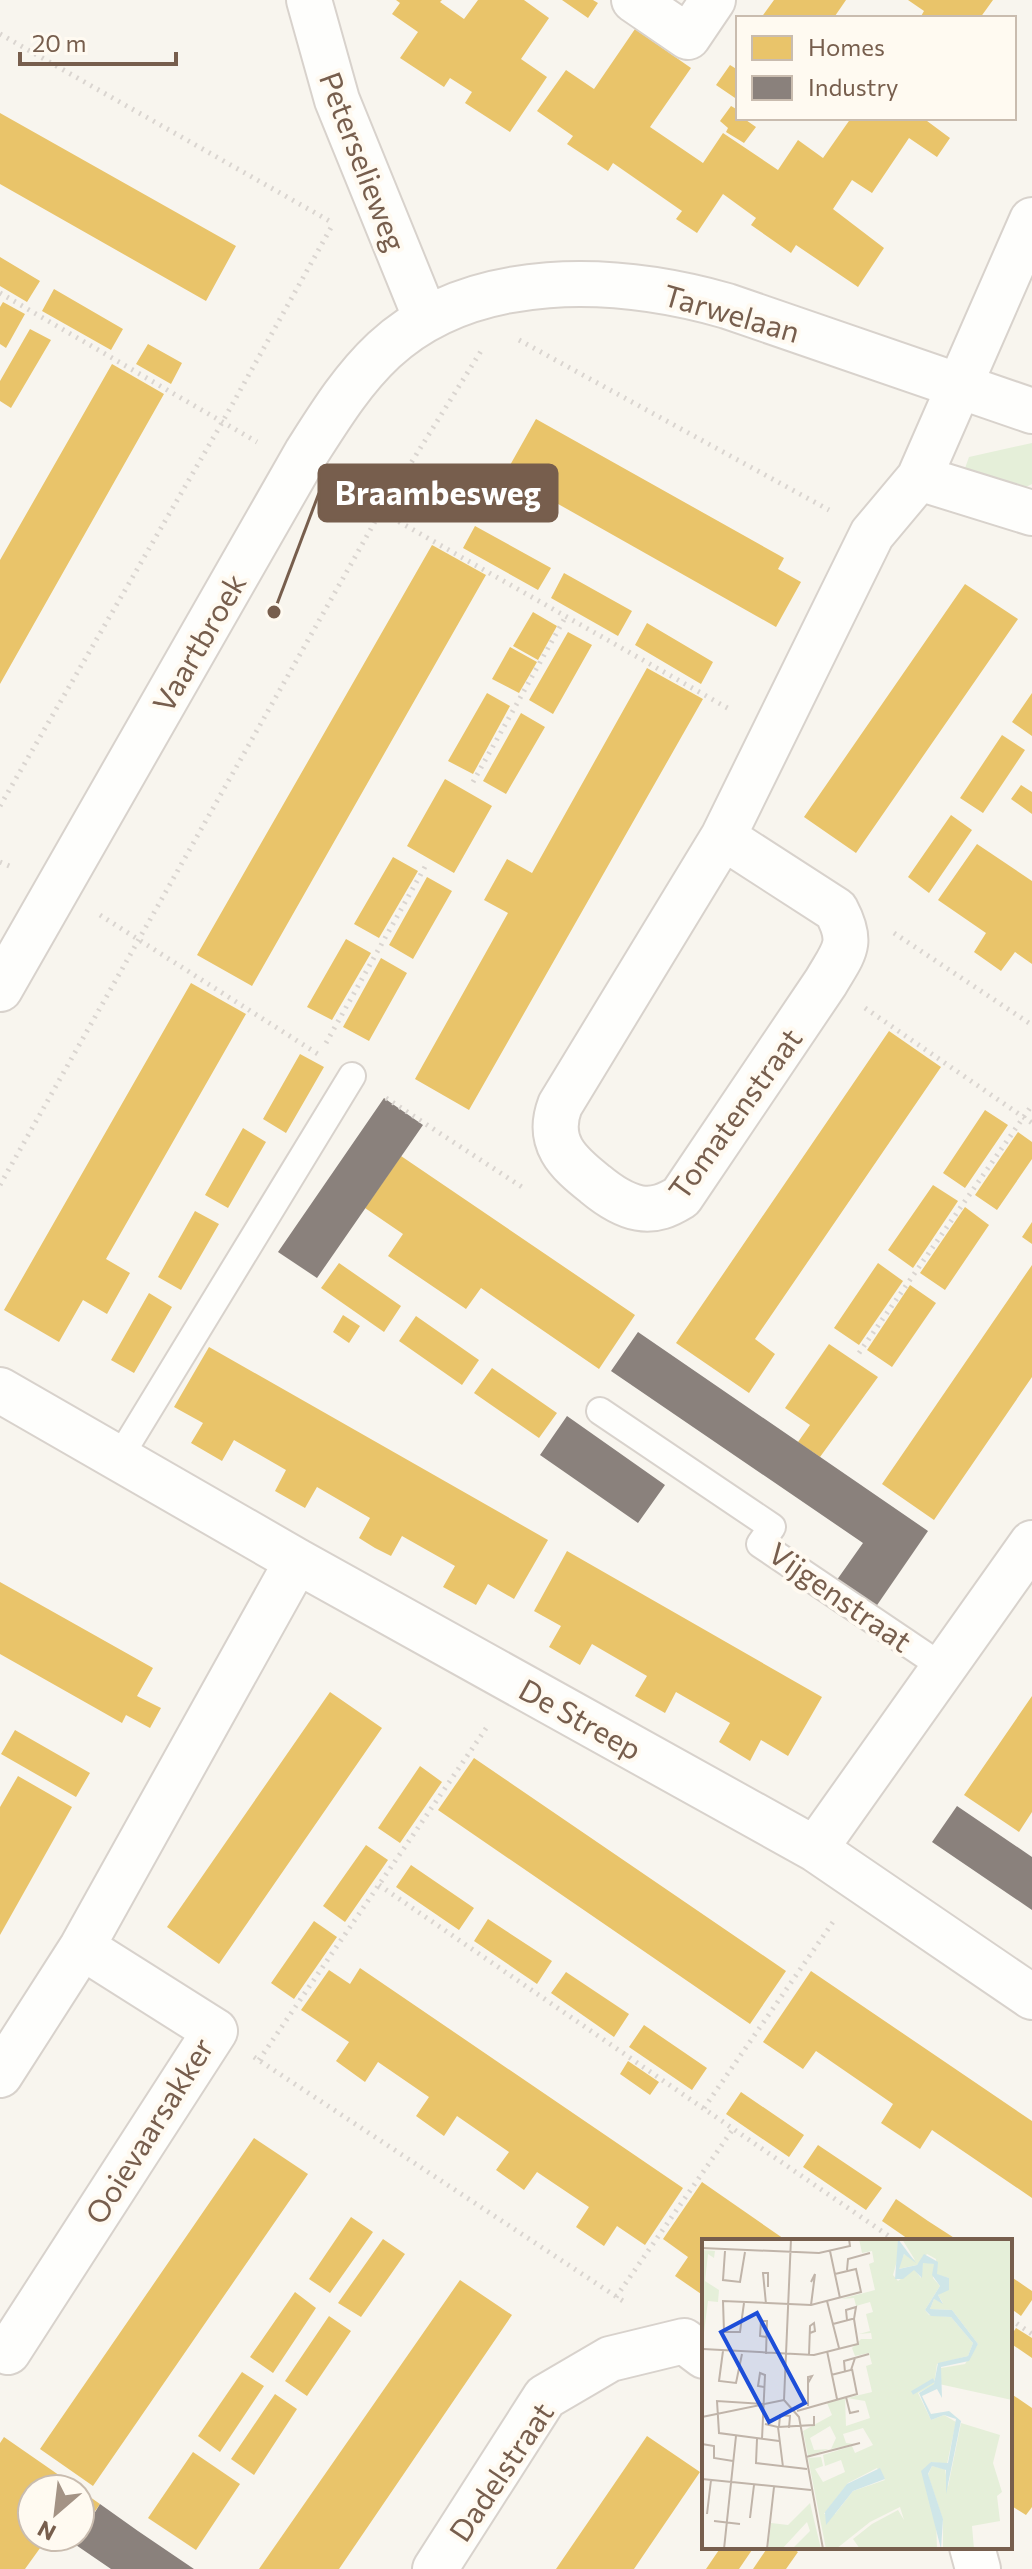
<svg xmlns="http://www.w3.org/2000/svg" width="1032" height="2569" viewBox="0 0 1032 2569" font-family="Commissioner,sans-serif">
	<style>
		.green { fill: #e5efd9 }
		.homes { fill: #e9c46a }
		.industry { fill: #8a817c }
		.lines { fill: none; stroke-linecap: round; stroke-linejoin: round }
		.service-casing { stroke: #d8d2cc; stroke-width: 30 }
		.minor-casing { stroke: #d8d2cc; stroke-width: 48 }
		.tertiary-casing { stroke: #d8d2cc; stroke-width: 48 }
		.path { stroke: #dad5d0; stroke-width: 5; stroke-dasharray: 2 6; stroke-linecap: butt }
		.service { stroke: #fefefc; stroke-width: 26 }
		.minor { stroke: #fefefc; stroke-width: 44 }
		.tertiary { stroke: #fefefc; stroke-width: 44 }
		.labels { text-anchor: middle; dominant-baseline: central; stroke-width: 8; stroke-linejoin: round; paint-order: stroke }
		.street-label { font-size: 30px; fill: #775e4d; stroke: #fffaf1 }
		.inset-river { fill: none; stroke: #cfe6e8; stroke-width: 4 }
		.inset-road { fill: none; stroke: #c0b4a9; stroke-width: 2 }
		.view { fill: #1d4ed8; fill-opacity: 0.15; stroke: #1d4ed8; stroke-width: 4 }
		.inset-edge { fill: none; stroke: #775e4d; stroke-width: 4 }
		.leader { fill: none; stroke: #775e4d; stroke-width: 3 }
		.callout-dot { fill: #775e4d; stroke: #fffaf1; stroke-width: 3 }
		.callout { fill: #775e4d; stroke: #775e4d; stroke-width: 3 }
		.callout-label { font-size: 32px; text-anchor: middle; font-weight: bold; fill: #fff }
	</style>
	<rect width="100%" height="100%" fill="#f8f5ee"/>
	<path class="green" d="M1032,443V484L1022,489L964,471L969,457Z"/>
	<path class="homes" d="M396,0H442L440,2L464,19L478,0H524L549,18L521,59L547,77L510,132L465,103L472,92L450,78L444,87L400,58L418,32L392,14L400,3Z
		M562,0H593L598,3L588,18Z
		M774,0H846L835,16L838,18H761Z
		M908,0H993L980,18H920L924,11Z
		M635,29L691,68L650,127L703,163L723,133L778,170L798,140L823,158L851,118H923L950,138L937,157L909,138L872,193L852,180L833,209L884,248L858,287L796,245L791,253L751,225L756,218L723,194L697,233L676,219L682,211L613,163L608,171L567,144L573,136L537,111L566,70L594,89Z
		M730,65L738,70V100L716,85Z
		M731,106L738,110V118H743L756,127L744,143L726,132L728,128L720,121Z
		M0,113L236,246L206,301L0,184Z
		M0,257L40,281L27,302L0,286Z
		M54,289L123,329L111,350L42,311Z
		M3,302L25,314L6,348L0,344V307Z
		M30,329L51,340L11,408L0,401V381Z
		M148,344L182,363L171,384L136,364Z
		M112,364L164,394L0,684V560Z
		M536,419L784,558L778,569L801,582L776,627L505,474Z
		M475,526L551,568L538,590L463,548Z
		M432,545L486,575L252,986L197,955Z
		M564,573L632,611L618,636L551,598Z
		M965,584L1018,619L856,853L804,817Z
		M533,612L557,626L538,660L513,646Z
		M647,623L713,662L701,684L635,645Z
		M568,632L592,645L553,714L529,700Z
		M510,647L537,662L519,693L492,679Z
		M647,668L703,699L469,1110L415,1079L508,913L484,900L507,859L532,873Z
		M487,693L510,706L473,774L448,761Z
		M1032,693V736L1012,722Z
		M521,713L545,727L506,794L483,781Z
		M1002,735L1025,750L983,813L960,798Z
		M445,779L492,806L454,873L407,846Z
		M1021,785L1032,792V814L1011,799Z
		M951,815L972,830L929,893L908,877Z
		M977,844L1032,881V964L1015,952L1001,971L974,952L986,933L938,900Z
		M393,857L418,871L379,938L354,924Z
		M427,877L452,891L413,959L389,945Z
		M346,939L371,953L332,1020L307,1007Z
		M381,958L407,973L369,1041L343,1027Z
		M191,983L246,1014L106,1259L130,1273L107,1314L83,1300L59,1342L4,1310Z
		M889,1031L941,1067L755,1339L775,1354L749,1393L676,1343Z
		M300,1054L324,1067L286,1133L263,1119Z
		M985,1110L1008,1125L965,1188L943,1173Z
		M243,1128L266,1142L228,1208L205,1195Z
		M1018,1132L1032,1142V1159L997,1210L975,1195Z
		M401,1156L635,1315L599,1369L481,1288L466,1309L388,1256L403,1234L365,1208Z
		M933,1185L958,1201L913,1268L888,1250Z
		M965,1207L989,1225L945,1290L920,1273Z
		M195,1211L219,1224L181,1290L158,1277Z
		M1032,1222V1244L1022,1237Z
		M339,1263L401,1306L384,1332L321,1288Z
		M878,1263L903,1281L859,1345L834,1328Z
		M1032,1265V1377L934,1520L882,1484Z
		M910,1285L936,1303L892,1367L867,1350Z
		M149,1293L172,1307L134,1373L111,1360Z
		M343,1315L360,1326L349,1343L333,1332Z
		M416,1316L479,1360L462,1385L399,1341Z
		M829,1344L878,1377L820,1457L798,1442L810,1425L785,1408Z
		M209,1347L548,1540L514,1599L488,1584L476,1605L443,1587L455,1566L402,1536L391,1556L375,1548L359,1538L370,1518L317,1487L305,1508L275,1491L286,1470L234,1440L222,1461L191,1443L203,1423L174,1407Z
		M492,1368L557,1413L539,1438L474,1393Z
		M567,1551L822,1697L788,1756L761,1740L750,1761L719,1742L730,1723L676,1692L665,1713L635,1696L647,1676L592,1644L580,1665L549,1647L561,1626L534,1611Z
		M0,1582L153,1668L137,1696L161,1708L150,1728L126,1715L122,1723L0,1654Z
		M330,1692L382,1728L219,1964L167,1927Z
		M1032,1696V1812L1019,1832L964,1795Z
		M15,1730L90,1773L76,1797L1,1754Z
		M474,1758L786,1971L750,2024L438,1810Z
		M420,1766L442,1782L400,1843L378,1828Z
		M18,1776L72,1807L0,1935V1807Z
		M366,1845L388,1860L345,1922L323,1906Z
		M411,1865L474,1908L459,1930L396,1887Z
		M488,1919L552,1961L537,1984L474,1941Z
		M314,1921L337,1937L294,1999L271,1983Z
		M360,1968L683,2188L645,2245L617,2226L604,2246L576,2227L589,2207L537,2172L524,2190L496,2170L509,2152L457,2116L444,2136L416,2116L429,2097L378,2062L365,2082L336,2061L349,2042L301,2010L329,1970L350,1984Z
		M811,1971L1032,2121V2198L932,2130L920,2149L881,2123L893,2104L816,2051L803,2069L763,2042Z
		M566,1972L629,2014L614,2037L551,1993Z
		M644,2025L707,2068L692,2090L629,2047Z
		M628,2061L659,2082L650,2095L620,2074Z
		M741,2092L804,2135L789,2157L726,2114Z
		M254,2138L308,2174L93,2486L40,2449Z
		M818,2145L882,2188L866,2210L803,2167Z
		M702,2182L787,2241H704V2296L675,2276L688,2257L663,2239Z
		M896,2199L928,2221L959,2241H911L882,2221Z
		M351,2217L373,2232L330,2293L309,2279Z
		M383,2239L405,2254L361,2317L338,2303Z
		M1010,2276L1032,2291V2300L1021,2316L1010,2308Z
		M460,2280L512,2315L339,2569H259Z
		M295,2292L316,2308L273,2373L250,2357Z
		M329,2316L351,2331L307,2396L285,2381Z
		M1016,2328L1032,2338V2358L1010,2343V2337Z
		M242,2372L264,2386L220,2452L198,2436Z
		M1010,2393L1032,2408V2507L1026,2515L1010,2505Z
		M275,2394L297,2409L254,2475L231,2459Z
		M647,2436L700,2472L634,2569H556Z
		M4,2437L79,2489H32V2537H48L25,2569H0V2443Z
		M193,2452L240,2484L196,2550L148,2518Z
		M80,2490L100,2504L80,2533Z
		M721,2547H754L739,2569H706Z
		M768,2547H790L798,2552L786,2569H753Z"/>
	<path class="industry" d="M384,1098L423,1125L317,1278L278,1252Z
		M638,1332L928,1531L873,1611L834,1584L863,1543L611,1371Z
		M567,1416L665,1485L638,1523L540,1455Z
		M957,1806L1032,1857V1910L932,1842Z
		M100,2504L138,2531L194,2569H111L73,2543L80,2537Z"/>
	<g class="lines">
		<g class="service-casing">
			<path id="service" d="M600,1411L772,1527L760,1544L944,1668
				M119,1458L352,1076"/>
		</g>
		<g class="minor-casing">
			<path id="minor" d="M634,0L688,37L713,0
				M919,478L1032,513
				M723,837L836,910C854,944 844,951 826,982L681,1197C668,1205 655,1211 639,1208C623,1205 607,1194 595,1184C567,1162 546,1142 560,1105L723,837L872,534L919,478L1032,220
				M0,1390L297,1561L815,1849L1032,1997
				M815,1849L1032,1543
				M0,2075L82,1947L297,1561
				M0,2347L8,2352L215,2031L82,1947
				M972,2547L978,2569
				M435,2569L545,2397L610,2359L684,2341L704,2356"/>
		</g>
		<g class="tertiary-casing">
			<path id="tertiary" d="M309,0L337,100L426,319
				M0,989L307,452C330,416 352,380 384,350C473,267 618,275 727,306L1032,411"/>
		</g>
		<path class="path" d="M0,34L333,223
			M0,293L257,442
			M519,340L829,510
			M343,490L731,710
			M473,782L566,616
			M0,806L223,421L333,224
			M0,862L14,868
			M100,915L321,1056
			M894,933L1032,1025
			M865,1008L1032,1123
			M326,1043L426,865
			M386,1098L525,1189
			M0,1185L381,511L481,351
			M859,1353L1032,1105
			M379,1885L896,2241
			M254,2057L626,2303
			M259,2060L489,1724
			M704,2108L833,1922
			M616,2297L733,2129
			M1010,2319L1032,2334"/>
		<use href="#service" class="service"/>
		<use href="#minor" class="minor"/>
		<use href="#tertiary" class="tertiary"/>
	</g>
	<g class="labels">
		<g class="street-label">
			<text transform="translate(364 161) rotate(69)">Peterselieweg</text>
			<text transform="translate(732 312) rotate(16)">Tarwelaan</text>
			<text transform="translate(198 642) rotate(-60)">Vaartbroek</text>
			<text transform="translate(734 1113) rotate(-54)">Tomatenstraat</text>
			<text transform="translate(841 1596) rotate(35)">Vijgenstraat</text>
			<text transform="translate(581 1718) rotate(29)">De Streep</text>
			<text transform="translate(148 2130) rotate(-58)">Ooievaarsakker</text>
			<text transform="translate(500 2471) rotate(-56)">Dadelstraat</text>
		</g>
	</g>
	<g transform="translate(702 2239)">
		<rect width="310" height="310" fill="#f8f5ee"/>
		<path d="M157,0H196L198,11L191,36L196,42L212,30L219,39L221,23L233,25L231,39L238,47L223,71L227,76L249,78L271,104L266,117L235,125L232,146L216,154L229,181L242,176L254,183L245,225L229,223L221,237L234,278L235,310H158L151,300L170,285L196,271L202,281L198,268L168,283L134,310H124L106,219L119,218L121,227L113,230L121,243L143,233L139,221L123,227L121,216L150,207L153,214L171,206L161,189L141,195L144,204L152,205L129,210L134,199L128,187L108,199L112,211L127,210L106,217L101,192L130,176L125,164L143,159L144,187L168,179L163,162L145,159L170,153L164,127L170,125L167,114L153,117L150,109L159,100H170L169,94L157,95L168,92L164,75L171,73L168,63L154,67L152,59L139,60L173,51L167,25L172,23L170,12L160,14ZM175,229L183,241L151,252L133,275H122L146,244ZM200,0H310V161L237,145L239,129L263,125L276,105L250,71L228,70L232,60L241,64L236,56L247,47V39L235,36L234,20L225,15L215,26L196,30L202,15L213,21ZM0,11L13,12L12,19L6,15L3,42L17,51L16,63L6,62L0,109ZM259,184L298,196L291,224L300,253L295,257L298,282L270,287L272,310H241V281L226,236L230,227L243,230L246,248ZM108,264L119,310H90L108,292L105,283L80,310H66L69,284L86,286Z" fill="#e5efd9" fill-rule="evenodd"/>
		<path d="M196,0L214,24L202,15L197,30L215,26L222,15L236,23L235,35L247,39V51L236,56L241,65L232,60L228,70L250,71L276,105L267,122L239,128L240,159L235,150L220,157L229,175L247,172L259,182L244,255V231L230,227L226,235L241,280L239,310L219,232L229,223L246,224L254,180L242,176L229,181L217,154L232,145L236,124L266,117L271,104L249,78L229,77L223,71L238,47L230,36L232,25L221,24L220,39L212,31L201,40H193ZM178,229L183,240L151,252L124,286L123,273L145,245Z" fill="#cfe6e8"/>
		<path class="inset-river" d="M210,154L232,141"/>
		<path class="inset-road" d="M0,9L117,14L148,7L147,0M23,12L21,41L38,43L43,13M128,12L138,59M145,31L146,20L168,14M125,62L137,109M42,64L38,93H22L21,62L109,66L159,53L154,30L133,35M64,65L61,34H66V48M109,66L113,35L109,43M131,85L150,80H152L154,68L144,71L145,81M1,110L112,116L156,105L152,80M21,112L17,142L34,144L40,115M125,112L135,160M64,115L65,82H59L58,97L64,98M107,116L108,87L112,84L113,92L108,94M143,133L142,122L167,115M129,136L149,131L153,119M144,158L148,174L157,172M82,161L89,0M82,161L97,178L121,310M62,165L15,162L17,194L77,202M106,167V138L110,137L106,144M95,172L155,155L150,130M0,178L82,161M63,185L76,188L81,228M76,188L112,186V177M77,188L78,176L88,177L87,189M55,200L54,224L105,230M60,200L63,136L58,134L56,147L62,148M0,205L12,207V219L31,222M104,218L158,204M0,240L109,251M5,275L9,241M48,279L52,246M12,282L38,285M22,310L34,197M65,310L72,248"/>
		<path class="view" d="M55,74L103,164L67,183L19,93Z"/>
		<rect width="310" height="310" class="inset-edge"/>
	</g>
	<path class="leader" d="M274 612L319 493"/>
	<circle class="callout-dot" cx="274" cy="612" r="8"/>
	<rect class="callout" x="319" y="465" width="238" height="56" rx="8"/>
	<g class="callout-label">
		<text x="438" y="505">Braambesweg</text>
	</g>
	<rect x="736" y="16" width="280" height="104" fill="#fffaf1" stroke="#c9bcaf" stroke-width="2"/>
	<rect x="752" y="36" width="40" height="24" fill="#e9c46a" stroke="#c9bcaf" stroke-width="2"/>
	<text x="808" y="56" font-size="24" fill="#775e4d">Homes</text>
	<rect x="752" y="76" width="40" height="24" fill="#8a817c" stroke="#c9bcaf" stroke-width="2"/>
	<text x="808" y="96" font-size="24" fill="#775e4d">Industry</text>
	<g transform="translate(56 2513) rotate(208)"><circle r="38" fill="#fffaf1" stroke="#c9bcaf" stroke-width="2"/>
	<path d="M0-6L14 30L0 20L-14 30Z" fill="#a49385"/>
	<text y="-12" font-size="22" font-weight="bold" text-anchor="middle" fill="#775e4d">N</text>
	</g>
	<path d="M20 52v12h156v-12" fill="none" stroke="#775e4d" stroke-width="4"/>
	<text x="32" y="52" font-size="24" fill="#775e4d" stroke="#fffaf1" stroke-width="6" paint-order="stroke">20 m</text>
</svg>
